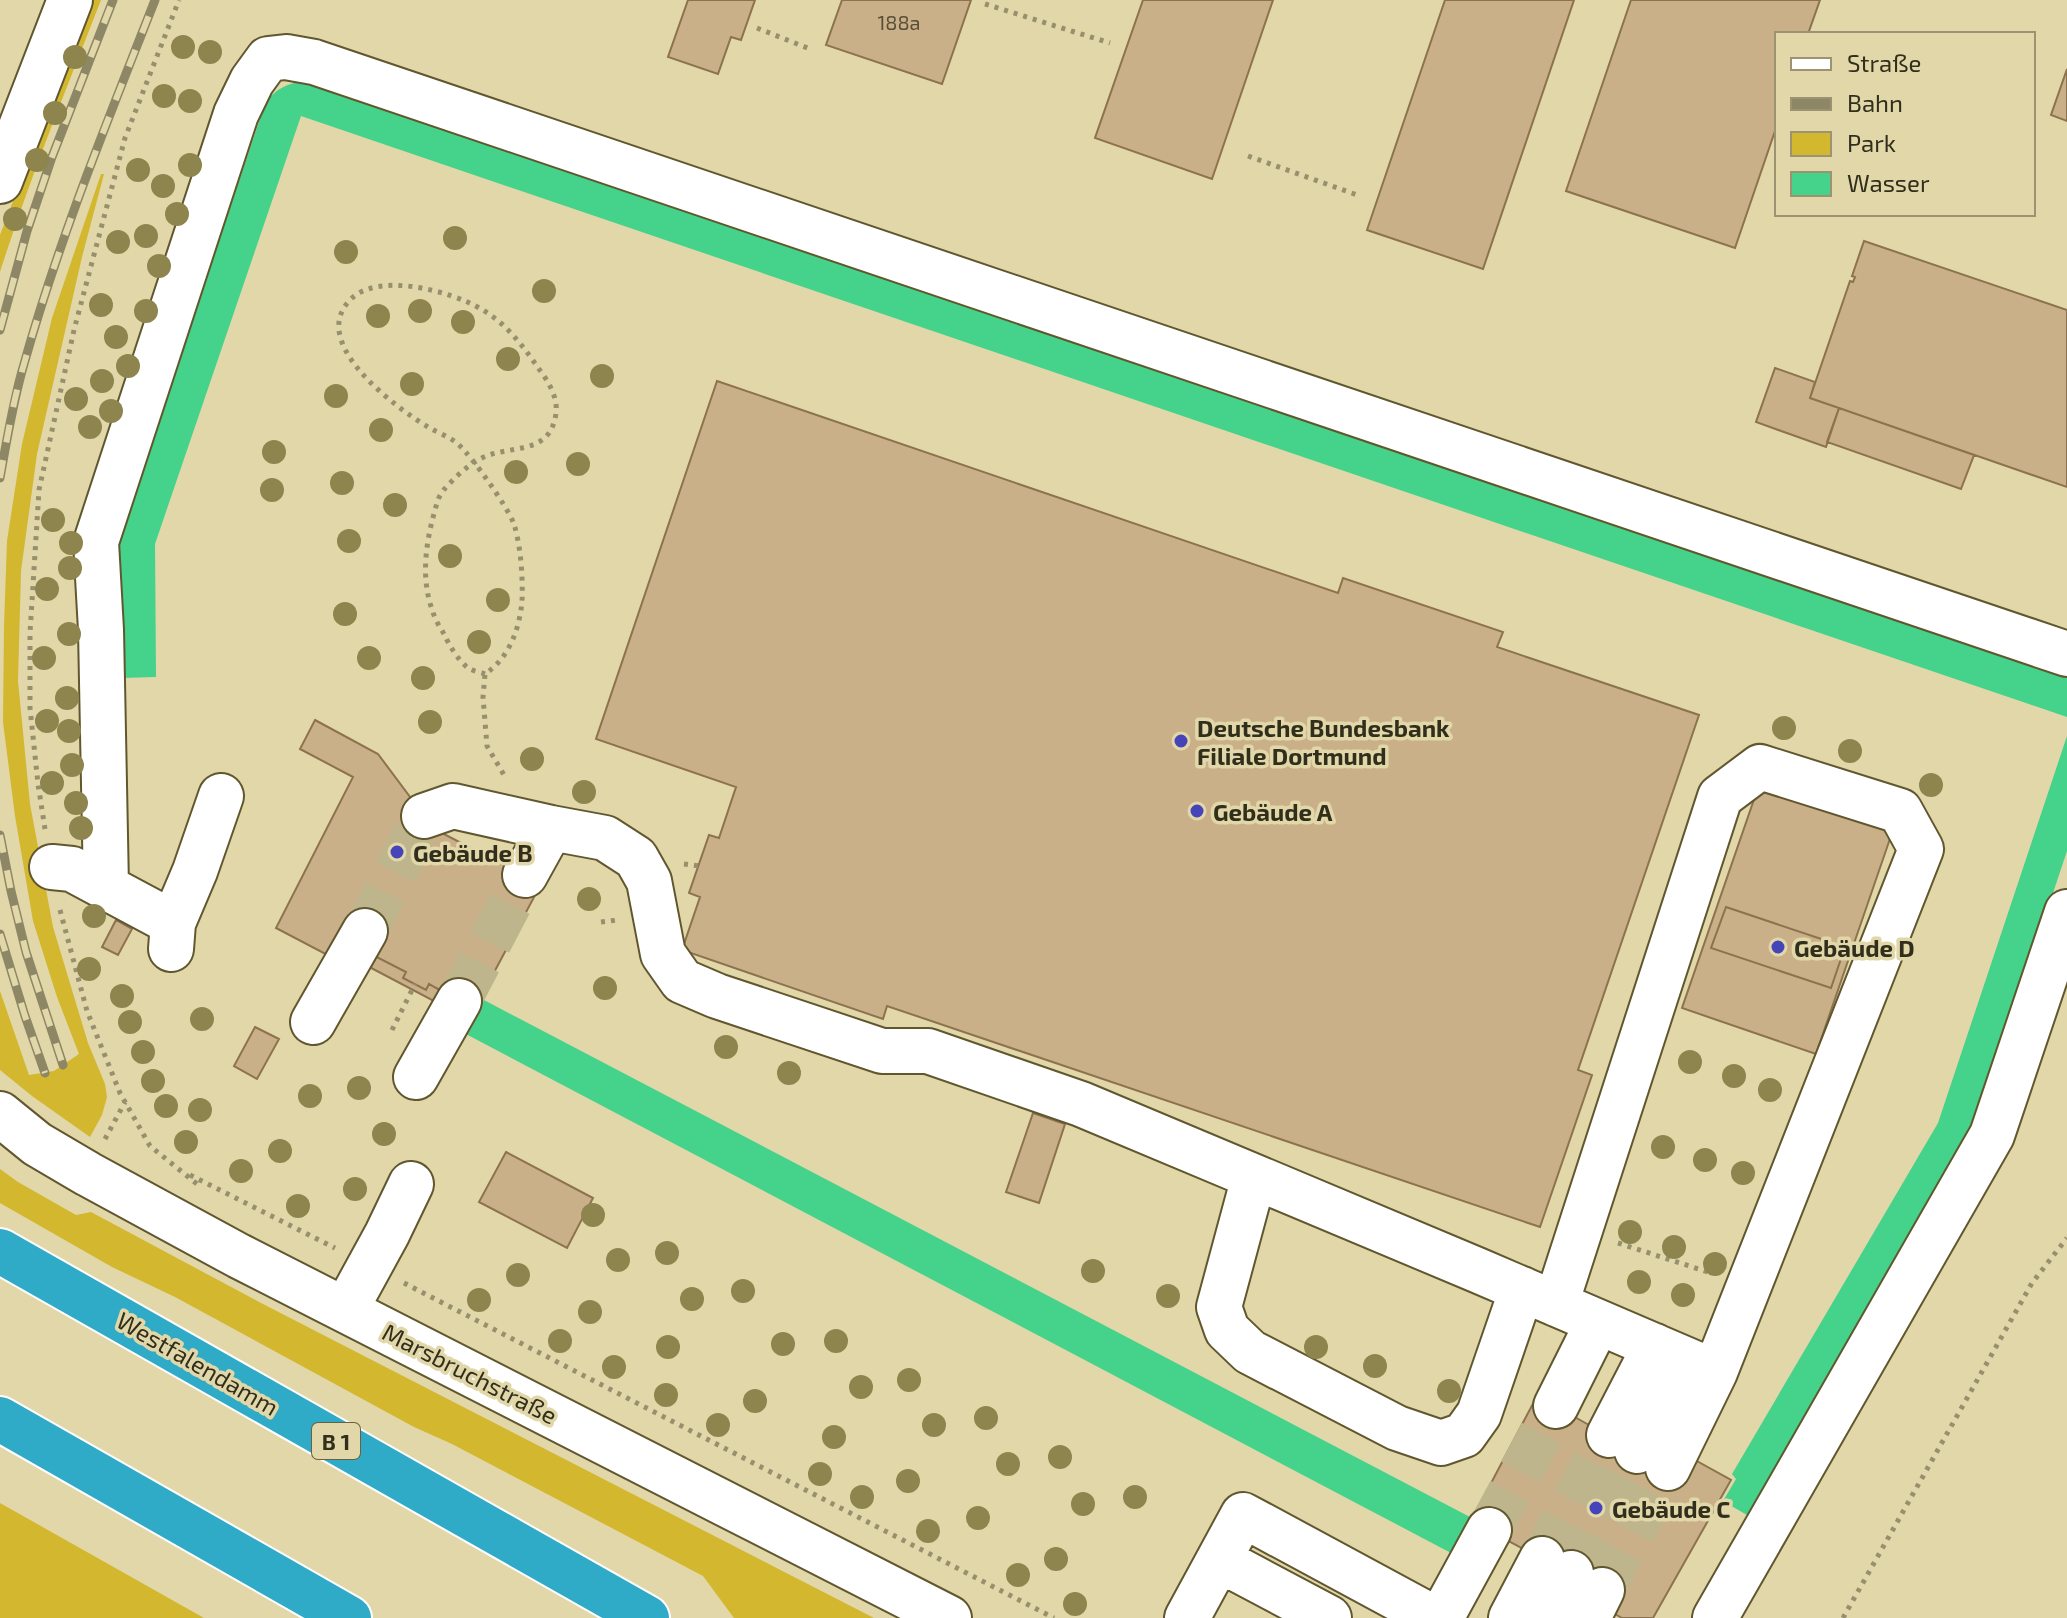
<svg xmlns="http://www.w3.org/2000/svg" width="2067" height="1618" viewBox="0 0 2067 1618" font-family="'Exo 2',sans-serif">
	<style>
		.green { fill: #d3b72e }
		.water { fill: #45d28b }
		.building { fill: #cab089; stroke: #8c734e; stroke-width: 2 }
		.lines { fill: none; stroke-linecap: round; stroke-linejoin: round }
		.minor-tunnel { stroke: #beb58d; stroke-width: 44; stroke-dasharray: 44 22; stroke-linecap: butt }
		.minor-casing { stroke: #61572e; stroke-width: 48 }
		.highway-casing { stroke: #fff; stroke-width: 48 }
		.path { stroke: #97906e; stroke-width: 5; stroke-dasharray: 4 6; stroke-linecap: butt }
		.minor { stroke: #fff; stroke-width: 44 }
		.highway { stroke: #30abc7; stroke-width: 44 }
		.rail-casing { stroke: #8e8766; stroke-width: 9 }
		.rail { stroke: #e1d7a9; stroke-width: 6; stroke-dasharray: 18; stroke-linecap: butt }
		.tree { fill: #8e844d }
		.poi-dot { fill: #4544b9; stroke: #e1d7a9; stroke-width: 3 }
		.labels { text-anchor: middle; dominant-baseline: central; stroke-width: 7; stroke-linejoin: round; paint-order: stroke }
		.number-label { font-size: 20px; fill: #584e37 }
		.shield { fill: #e1d7a9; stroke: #666146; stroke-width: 2 }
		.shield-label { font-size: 22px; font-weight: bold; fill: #322e1c }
		.poi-label { font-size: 24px; font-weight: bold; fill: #322e1c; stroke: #e1d7a9; text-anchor: start }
		.street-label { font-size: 24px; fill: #322e1c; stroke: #e1d7a9 }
	</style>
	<rect width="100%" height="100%" fill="#e1d7a9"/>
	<path class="green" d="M90,0H101C66,90 29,180 0,272V235Z
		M101,174H104L82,257L37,454L21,571L18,681L30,804L53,927L88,1043L105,1084L107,1097L102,1115L90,1137L32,1096L0,1070V991L29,1075L54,1071L79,1054L57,997L33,921L15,816L3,722L4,626L7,541L22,444L52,318Z
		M0,1169L18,1182L76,1215L91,1212L261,1303L874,1618H734L703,1576L452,1444L414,1427L175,1297L112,1267L0,1203Z
		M0,1503L204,1618H0Z"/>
	<path class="water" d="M309,81L2067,675V717L301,116L155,544L156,677L122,678L117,543L265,104C276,87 291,82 309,81Z
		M2067,736V851L1974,1130L1752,1518L1723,1501L1736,1479L1732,1474L1938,1123Z
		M482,999L1470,1517L1451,1553L464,1033Z"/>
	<path class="building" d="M688,0H755L741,40L731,37L718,74L668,57Z
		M842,0H971L942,84L826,45Z
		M1143,0H1273L1212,179L1095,138Z
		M1445,0H1574L1483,269L1367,230Z
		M1631,0H1820L1808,34H1777V125L1735,248L1566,191Z
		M2067,69V121L2051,115Z
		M1864,241L2067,310V487L1810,398L1850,281L1853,282L1855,277L1852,276Z
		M1775,368L1815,382L1810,398L1839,408L1826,447L1756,422Z
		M717,381L1338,593L1343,578L1503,632L1497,647L1699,715L1578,1070L1592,1075L1540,1227L887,1006L883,1019L682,950L700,897L689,893L709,835L719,838L736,787L596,739Z
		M1839,408L1974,455L1961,489L1827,442Z
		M315,720L378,754L434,829L541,884L474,1010L429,984L426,990L403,978L406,972L369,953L335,959L276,928L353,777L300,749Z
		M1759,785L1893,830L1816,1054L1682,1008Z
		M1726,907L1845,947L1831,988L1711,948Z
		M116,920L132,929L118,955L102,947Z
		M339,951L369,953L406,972L403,978L426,990L429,984L444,992L470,1020Z
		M255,1027L279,1039L257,1079L234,1066Z
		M1033,1113L1065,1124L1039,1203L1006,1192Z
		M506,1152L593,1198L567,1248L479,1202Z
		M1537,1396L1684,1478L1695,1460L1731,1480L1653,1618H1622L1613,1613L1542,1559L1471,1521Z"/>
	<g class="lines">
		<path class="minor-tunnel" d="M365,931L424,816
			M459,1001L525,875
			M1489,1530L1556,1406
			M1542,1559L1609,1435
			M1571,1573L1637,1451
			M1602,1590L1668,1468"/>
		<g class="minor-casing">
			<path id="minor" d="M0,181L70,0
				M424,816L453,806L551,828L605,838L636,858L649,881L663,954L682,981L717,996L882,1051H928L1081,1104L1477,1270L1715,1372L1921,849L1900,811L1760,767L1720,797L1556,1304
				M52,867L72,869L173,923L171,949
				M525,875L551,828
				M106,887L101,630L96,542L236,114L252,81L268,59L286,57L314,62L2067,654
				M173,923L195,871L221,796
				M313,1022L365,931
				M416,1077L459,1001
				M0,1114L37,1144L88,1174L239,1256L949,1618
				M1254,1177L1219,1307L1227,1330L1250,1352L1397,1428L1441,1443L1464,1435L1479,1414L1522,1289
				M346,1309L387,1234L411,1184
				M1556,1406L1598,1322
				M1609,1435L1655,1346
				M1637,1451L1684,1360
				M1668,1468L1715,1372
				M1220,1560L1329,1618
				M1187,1618L1243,1515L1434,1618
				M1441,1618L1489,1530
				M1511,1618L1542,1559
				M1547,1618L1571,1573
				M1588,1618L1602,1590
				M1715,1618L1992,1135L2067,912"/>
		</g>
		<g class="highway-casing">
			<path id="highway" d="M0,1251L647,1618
				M0,1419L349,1618"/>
		</g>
		<path class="path" d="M985,4L1110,43
			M757,28L810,49
			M1248,156L1360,196
			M485,674C480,672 473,671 468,668C458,660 449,645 444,634C440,627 435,620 433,612C419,576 427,535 438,500C441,492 446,487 452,481C463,470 477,458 492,454C521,446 551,451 556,413C558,397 548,381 539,369C523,346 506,323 481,309C451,291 377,271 350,300C308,343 395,407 428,427C438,433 451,437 459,445C473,458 507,506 514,524C521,547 523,578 522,602C519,630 509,658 485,674L483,697L487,746L504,775
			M45,829L38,784L30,708V633L39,490L74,330L125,138L179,0
			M684,864L699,866
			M60,910L87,1011L120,1093L150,1146L197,1184
			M601,922L618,920
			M392,1030L415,984
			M105,1139L125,1102
			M190,1175L335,1248
			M1618,1243L1711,1273
			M404,1283L1054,1618
			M1843,1618L2032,1283L2067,1238"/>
		<use href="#minor" class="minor"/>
		<use href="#highway" class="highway"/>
		<g class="rail-casing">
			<path id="rail" d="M0,330L27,231L52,157L113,0
				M0,478C7,439 13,401 24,364C59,239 108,120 155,0
				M0,835L11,891L26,952L63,1065
				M0,934L25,1016L45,1073"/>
		</g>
		<use href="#rail" class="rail"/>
	</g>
	<g class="tree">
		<circle cx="183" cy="47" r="12"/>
		<circle cx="210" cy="52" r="12"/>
		<circle cx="75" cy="57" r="12"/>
		<circle cx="164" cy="96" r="12"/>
		<circle cx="190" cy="101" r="12"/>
		<circle cx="55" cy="113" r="12"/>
		<circle cx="37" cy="160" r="12"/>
		<circle cx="190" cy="165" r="12"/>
		<circle cx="138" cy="170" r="12"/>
		<circle cx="163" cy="186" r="12"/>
		<circle cx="177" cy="214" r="12"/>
		<circle cx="15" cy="219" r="12"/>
		<circle cx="146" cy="236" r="12"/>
		<circle cx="455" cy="238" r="12"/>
		<circle cx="118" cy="242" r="12"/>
		<circle cx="346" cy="252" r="12"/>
		<circle cx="159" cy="266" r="12"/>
		<circle cx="544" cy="291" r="12"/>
		<circle cx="101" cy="305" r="12"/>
		<circle cx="146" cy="311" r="12"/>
		<circle cx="420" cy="311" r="12"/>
		<circle cx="378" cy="316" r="12"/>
		<circle cx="463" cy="322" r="12"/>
		<circle cx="116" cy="337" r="12"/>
		<circle cx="508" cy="359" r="12"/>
		<circle cx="128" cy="366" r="12"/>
		<circle cx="602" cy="376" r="12"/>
		<circle cx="102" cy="381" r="12"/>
		<circle cx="412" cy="384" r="12"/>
		<circle cx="336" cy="396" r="12"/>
		<circle cx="76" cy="399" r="12"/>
		<circle cx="111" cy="411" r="12"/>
		<circle cx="90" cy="427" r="12"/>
		<circle cx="381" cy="430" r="12"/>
		<circle cx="274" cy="452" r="12"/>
		<circle cx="578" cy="464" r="12"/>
		<circle cx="516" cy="472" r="12"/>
		<circle cx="342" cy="483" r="12"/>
		<circle cx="272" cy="490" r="12"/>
		<circle cx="395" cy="505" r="12"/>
		<circle cx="53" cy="520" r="12"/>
		<circle cx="349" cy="541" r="12"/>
		<circle cx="71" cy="543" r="12"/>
		<circle cx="450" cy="556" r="12"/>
		<circle cx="70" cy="568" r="12"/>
		<circle cx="47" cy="589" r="12"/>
		<circle cx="498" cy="600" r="12"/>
		<circle cx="345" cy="614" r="12"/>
		<circle cx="69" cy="634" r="12"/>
		<circle cx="479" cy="642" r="12"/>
		<circle cx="44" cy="658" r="12"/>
		<circle cx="369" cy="658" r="12"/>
		<circle cx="423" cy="678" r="12"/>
		<circle cx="67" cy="698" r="12"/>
		<circle cx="47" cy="721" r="12"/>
		<circle cx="430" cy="722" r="12"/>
		<circle cx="1784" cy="728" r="12"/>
		<circle cx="69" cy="731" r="12"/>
		<circle cx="1850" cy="751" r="12"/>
		<circle cx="532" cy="759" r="12"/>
		<circle cx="72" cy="765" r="12"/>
		<circle cx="52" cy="783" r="12"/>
		<circle cx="1931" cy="785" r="12"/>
		<circle cx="584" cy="792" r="12"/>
		<circle cx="76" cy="803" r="12"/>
		<circle cx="81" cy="828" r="12"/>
		<circle cx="589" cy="899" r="12"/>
		<circle cx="94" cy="916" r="12"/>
		<circle cx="89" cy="969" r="12"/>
		<circle cx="605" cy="988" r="12"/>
		<circle cx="122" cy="996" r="12"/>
		<circle cx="202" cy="1019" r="12"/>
		<circle cx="130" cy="1022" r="12"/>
		<circle cx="726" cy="1047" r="12"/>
		<circle cx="143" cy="1052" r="12"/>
		<circle cx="1690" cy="1062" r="12"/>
		<circle cx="789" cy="1073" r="12"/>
		<circle cx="1734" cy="1076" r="12"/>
		<circle cx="153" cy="1081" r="12"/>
		<circle cx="359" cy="1088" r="12"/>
		<circle cx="1770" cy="1090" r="12"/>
		<circle cx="310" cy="1096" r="12"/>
		<circle cx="166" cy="1106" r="12"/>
		<circle cx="200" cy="1110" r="12"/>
		<circle cx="384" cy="1134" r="12"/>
		<circle cx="186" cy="1142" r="12"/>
		<circle cx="1663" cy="1147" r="12"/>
		<circle cx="280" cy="1151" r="12"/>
		<circle cx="1705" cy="1160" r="12"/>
		<circle cx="241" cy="1171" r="12"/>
		<circle cx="1743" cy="1173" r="12"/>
		<circle cx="355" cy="1189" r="12"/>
		<circle cx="298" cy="1206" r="12"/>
		<circle cx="593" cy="1215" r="12"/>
		<circle cx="1630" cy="1232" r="12"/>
		<circle cx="1674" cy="1247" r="12"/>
		<circle cx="667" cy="1253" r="12"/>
		<circle cx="618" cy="1260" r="12"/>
		<circle cx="1715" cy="1264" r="12"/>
		<circle cx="1093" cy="1271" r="12"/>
		<circle cx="518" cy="1275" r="12"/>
		<circle cx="1639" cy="1282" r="12"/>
		<circle cx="743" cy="1291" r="12"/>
		<circle cx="1683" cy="1295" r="12"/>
		<circle cx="1168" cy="1296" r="12"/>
		<circle cx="692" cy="1299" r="12"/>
		<circle cx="479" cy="1300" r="12"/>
		<circle cx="590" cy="1312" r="12"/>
		<circle cx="560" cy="1341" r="12"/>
		<circle cx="836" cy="1341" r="12"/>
		<circle cx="783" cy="1344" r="12"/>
		<circle cx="668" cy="1347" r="12"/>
		<circle cx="1316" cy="1347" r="12"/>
		<circle cx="1375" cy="1366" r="12"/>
		<circle cx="614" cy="1367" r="12"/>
		<circle cx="909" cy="1380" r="12"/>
		<circle cx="861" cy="1387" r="12"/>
		<circle cx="1449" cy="1391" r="12"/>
		<circle cx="666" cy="1395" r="12"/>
		<circle cx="755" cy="1401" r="12"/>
		<circle cx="986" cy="1418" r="12"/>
		<circle cx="718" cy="1425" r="12"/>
		<circle cx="934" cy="1425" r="12"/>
		<circle cx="834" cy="1437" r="12"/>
		<circle cx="1060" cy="1457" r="12"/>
		<circle cx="1008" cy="1464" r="12"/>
		<circle cx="820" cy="1474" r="12"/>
		<circle cx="908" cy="1481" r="12"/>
		<circle cx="862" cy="1497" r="12"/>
		<circle cx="1135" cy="1497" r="12"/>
		<circle cx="1083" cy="1504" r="12"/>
		<circle cx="978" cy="1518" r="12"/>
		<circle cx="928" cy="1531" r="12"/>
		<circle cx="1056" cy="1559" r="12"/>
		<circle cx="1018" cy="1575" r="12"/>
		<circle cx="1075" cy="1604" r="12"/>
	</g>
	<g class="poi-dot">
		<circle cx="1181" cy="741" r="8"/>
		<circle cx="1197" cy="811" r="8"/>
		<circle cx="397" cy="852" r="8"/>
		<circle cx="1778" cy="947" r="8"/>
		<circle cx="1596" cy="1508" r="8"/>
	</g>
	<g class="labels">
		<g class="number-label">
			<text x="899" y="22">188a</text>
		</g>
		<rect class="shield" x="312" y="1423" width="48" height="36" rx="6"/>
		<g class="shield-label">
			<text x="336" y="1441">B 1</text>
		</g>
		<g class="poi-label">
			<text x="1197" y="727">Deutsche Bundesbank<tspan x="1197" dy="28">Filiale Dortmund</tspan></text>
			<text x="1213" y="811">Gebäude A</text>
			<text x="413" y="852">Gebäude B</text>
			<text x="1794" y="947">Gebäude D</text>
			<text x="1612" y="1508">Gebäude C</text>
		</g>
		<g class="street-label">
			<text transform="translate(198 1363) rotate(30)">Westfalendamm</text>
			<text transform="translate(470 1373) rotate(27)">Marsbruchstraße</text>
		</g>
	</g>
	<rect x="1775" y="32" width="260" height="184" fill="#e1d7a9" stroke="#9b9371" stroke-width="2"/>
	<rect x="1791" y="58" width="40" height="12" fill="#ffffff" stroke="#9b9371" stroke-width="2"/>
	<text x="1847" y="72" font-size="24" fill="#322e1c">Straße</text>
	<rect x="1791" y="98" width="40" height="12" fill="#8e8766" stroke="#9b9371" stroke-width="2"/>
	<text x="1847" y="112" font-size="24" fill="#322e1c">Bahn</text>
	<rect x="1791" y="132" width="40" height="24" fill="#d3b72e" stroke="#9b9371" stroke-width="2"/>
	<text x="1847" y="152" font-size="24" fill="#322e1c">Park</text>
	<rect x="1791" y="172" width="40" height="24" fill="#45d28b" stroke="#9b9371" stroke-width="2"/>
	<text x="1847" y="192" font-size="24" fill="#322e1c">Wasser</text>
</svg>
